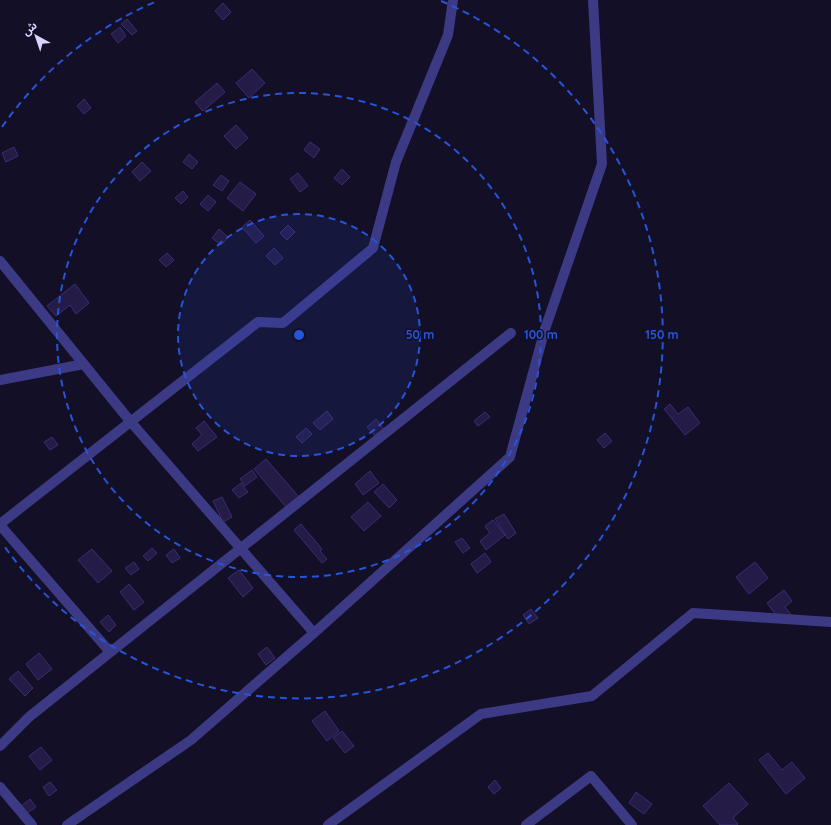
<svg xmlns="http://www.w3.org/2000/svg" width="831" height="825" viewBox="0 0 831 825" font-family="Quicksand,'Noto Sans Arabic',sans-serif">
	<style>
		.building { fill: #241b47; stroke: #3b2d73 }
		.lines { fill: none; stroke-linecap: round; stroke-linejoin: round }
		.minor { stroke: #3d3a85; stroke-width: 10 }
		.ring { fill: none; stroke: #2655da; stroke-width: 2; stroke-dasharray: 7 5 }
		.centre { fill: #2655da; stroke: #130f26; stroke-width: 2 }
		.ring-label { font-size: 12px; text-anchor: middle; font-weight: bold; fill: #2655da; stroke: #130f26; stroke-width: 3; stroke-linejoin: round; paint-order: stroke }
	</style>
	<rect width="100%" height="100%" fill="#130f26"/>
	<path class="building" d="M223,3L231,12L223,20L215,11Z
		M127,19L137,31L132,35L121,24Z
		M120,27L126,36L118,43L111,34Z
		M252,69L265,83L249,98L236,83Z
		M217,83L225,92L203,111L195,102Z
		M84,99L91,108L84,114L77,106Z
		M236,125L248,138L236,149L224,136Z
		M310,142L320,149L314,158L304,150Z
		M14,147L18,156L6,162L2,153Z
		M189,154L198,162L192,169L183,162Z
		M142,162L151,171L140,181L132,172Z
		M342,169L350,177L342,185L334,178Z
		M298,173L308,186L300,192L290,179Z
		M221,175L229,181L222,191L213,185Z
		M240,182L256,194L243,211L227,198Z
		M183,191L188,197L181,204L175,198Z
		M208,195L216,202L208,211L200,204Z
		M250,220L264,236L256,243L242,227Z
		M288,225L295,232L287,240L280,233Z
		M219,229L228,237L221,245L212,238Z
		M274,248L283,258L275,265L266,256Z
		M167,253L174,260L166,267L159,260Z
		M75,284L89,303L76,314L70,305L56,316L47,306Z
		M670,404L678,414L688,407L700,423L685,435L664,409Z
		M327,411L333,419L320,430L313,423Z
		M485,412L490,417L478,426L474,421Z
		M376,419L384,429L375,436L367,427Z
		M204,421L217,437L198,451L192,444L202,435L196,428Z
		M306,428L312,434L302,443L296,437Z
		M605,433L612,441L604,448L597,440Z
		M52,437L58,445L50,450L44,442Z
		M266,459L299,497L286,507L254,469Z
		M252,470L257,477L245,486L240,479Z
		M370,471L379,483L363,495L355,484Z
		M241,483L248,492L239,498L232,490Z
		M383,484L397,500L389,508L374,492Z
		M222,497L232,517L223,522L213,501Z
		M368,502L381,516L364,531L351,517Z
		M504,514L516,533L508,539L495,519Z
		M493,520L505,535L486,550L480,541L490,533L485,526Z
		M301,524L322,549L320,551L327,559L322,563L294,530Z
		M462,538L470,548L463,553L455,542Z
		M152,548L157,553L148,561L143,556Z
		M92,549L112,571L98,583L78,560Z
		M174,549L180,558L172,563L166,555Z
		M485,553L491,562L477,573L471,564Z
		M134,562L139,569L131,575L125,568Z
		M755,562L768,578L749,594L736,577Z
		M239,570L253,588L243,597L228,578Z
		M129,584L144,602L134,610L120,592Z
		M784,590L792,601L785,607L793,617L783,624L767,603Z
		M531,609L538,618L529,624L523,615Z
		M108,615L116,625L109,632L100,622Z
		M267,647L275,658L266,665L258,654Z
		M39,653L52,669L38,680L26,664Z
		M18,671L33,688L25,696L9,679Z
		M325,711L339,731L327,741L312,721Z
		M342,731L354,746L345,753L333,738Z
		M41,747L52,760L40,770L29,756Z
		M768,753L782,770L792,762L805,778L786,794L759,760Z
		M495,780L501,788L494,794L488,787Z
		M50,782L57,790L49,796L43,787Z
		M729,783L748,804L733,818L738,824L737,825H720L703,806Z
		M636,792L652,804L644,814L629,803Z
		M30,799L36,807L27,813L21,806Z"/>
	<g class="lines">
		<path class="minor" d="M0,261L130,421L314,633
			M0,380L84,364
			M0,524L258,322L283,323L373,248L396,162L448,35L453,0
			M0,525L110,652
			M0,746L29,717L511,333
			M0,787L32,825
			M67,825L191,740L314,633L510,457L545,329L602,164L593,0
			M328,825L481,714L592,696L693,613L831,622
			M526,825L591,776L632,825"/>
	</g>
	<circle cx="299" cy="335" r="121" fill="#2655da" fill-opacity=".12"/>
	<g class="ring">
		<circle cx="299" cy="335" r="121"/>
		<circle cx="299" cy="335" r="242"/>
		<path d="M2 127A363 363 0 0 1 157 1M441 1A363 363 0 1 1 2 543"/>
	</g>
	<circle cx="299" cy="335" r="6" class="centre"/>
	<g class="ring-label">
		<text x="420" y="339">50 m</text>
		<text x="541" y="339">100 m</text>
		<text x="662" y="339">150 m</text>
	</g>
	<g transform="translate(36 36) rotate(320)" stroke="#130f26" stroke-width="3" paint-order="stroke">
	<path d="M0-3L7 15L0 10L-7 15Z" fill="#d9d4ff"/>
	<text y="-6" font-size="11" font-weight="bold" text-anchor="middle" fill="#d9d4ff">ش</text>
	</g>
</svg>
